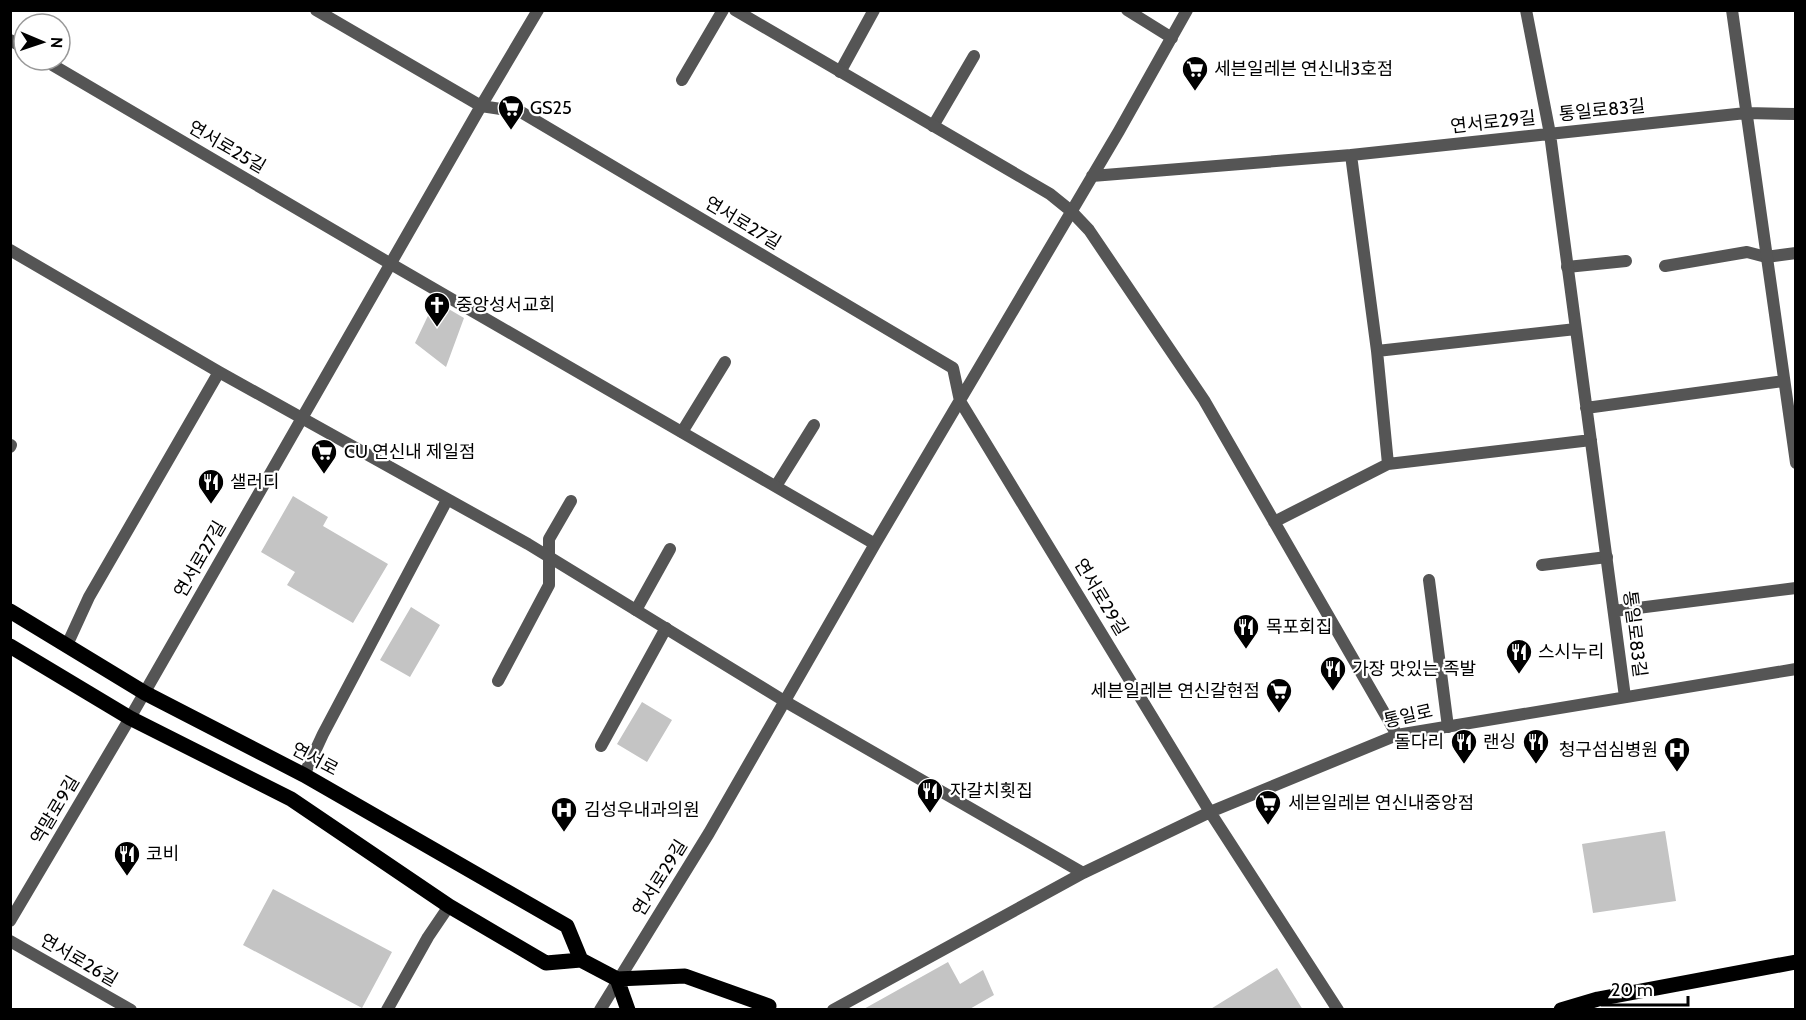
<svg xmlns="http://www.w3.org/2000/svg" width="1806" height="1020" viewBox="0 0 1806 1020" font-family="Cabin,'Noto Sans KR',sans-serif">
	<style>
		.building { fill: #c4c4c4 }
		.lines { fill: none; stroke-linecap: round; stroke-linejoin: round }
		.service { stroke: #555; stroke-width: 12 }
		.minor { stroke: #555; stroke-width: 12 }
		.primary { stroke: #000; stroke-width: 15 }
		.labels { text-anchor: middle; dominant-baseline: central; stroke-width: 4.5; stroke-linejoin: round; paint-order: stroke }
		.poi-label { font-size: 18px; fill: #000; stroke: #fff; text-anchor: start }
		.street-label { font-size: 18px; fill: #000; stroke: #fff }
	</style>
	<rect width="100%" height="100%" fill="#fff"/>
	<path class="building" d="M435,301L464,318L446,367L415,343Z
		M293,496L328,517L323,526L388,564L353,623L287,585L295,572L261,552Z
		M411,607L440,625L410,677L380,660Z
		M642,702L672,720L647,762L617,744Z
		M1665,831L1676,901L1593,913L1582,844Z
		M273,889L392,952L362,1008L243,945Z
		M948,962L960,984L983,970L994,995L968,1010H862Z
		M1277,968L1303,1010H1209Z"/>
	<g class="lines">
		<path class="service" d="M840,72L874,10
			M682,80L723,10
			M933,126L974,56
			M1665,266L1747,252L1766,257L1796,253
			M1567,267L1626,261
			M682,432L725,362
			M10,447L11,445
			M776,486L814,425
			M1542,565L1607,557
			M1429,580L1448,727
			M636,610L670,549
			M498,681L549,585V539L571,501
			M601,746L666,628"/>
		<path class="minor" d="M316,10L481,106L521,112L953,368L960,401L1210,812L1338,1010
			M735,10L1050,194L1071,211L1089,230L1204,400L1397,735
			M1127,10L1172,38
			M1526,10L1550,134L1625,697
			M1732,10L1796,463
			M10,40L24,48
			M44,60L391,264L875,544
			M1351,155L1377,351L1388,464
			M1092,176L1351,155L1746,113L1796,114
			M10,250L219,372L528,544L786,702L1083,873
			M1377,351L1576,329
			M1586,408L1784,381
			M1274,522L1388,464L1591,440
			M1614,611L1796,588
			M67,645L89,597L219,372
			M304,775L323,734L447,500
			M10,921L130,718L481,106L538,10
			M10,941L131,1010
			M387,1010L428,937L449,906
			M600,1010L709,833L875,544L1119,131L1187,10
			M833,1010L1083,873L1210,812L1397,735L1796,669"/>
		<path class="primary" d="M10,611L145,693L304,775L567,926L581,960
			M10,646L130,718L291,799L449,906L546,963L581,960L617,979L628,1010
			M617,979L685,976L769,1006
			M1561,1010L1598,999L1796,962"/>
	</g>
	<defs>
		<g id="supermarket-pin" transform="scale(1.35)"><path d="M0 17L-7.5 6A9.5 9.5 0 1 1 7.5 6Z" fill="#000" stroke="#fff"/><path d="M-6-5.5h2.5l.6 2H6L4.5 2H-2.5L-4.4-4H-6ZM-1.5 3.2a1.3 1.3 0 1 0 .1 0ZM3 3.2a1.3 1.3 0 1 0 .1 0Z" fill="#fff"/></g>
		<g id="church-pin" transform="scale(1.35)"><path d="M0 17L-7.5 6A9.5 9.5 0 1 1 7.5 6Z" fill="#000" stroke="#fff"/><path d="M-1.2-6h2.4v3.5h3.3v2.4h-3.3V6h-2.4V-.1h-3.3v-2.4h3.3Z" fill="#fff"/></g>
		<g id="restaurant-pin" transform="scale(1.35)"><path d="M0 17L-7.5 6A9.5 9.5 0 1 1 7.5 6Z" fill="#000" stroke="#fff"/><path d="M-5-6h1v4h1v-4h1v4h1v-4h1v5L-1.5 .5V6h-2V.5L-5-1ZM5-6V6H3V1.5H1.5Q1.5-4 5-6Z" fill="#fff"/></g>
		<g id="hospital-pin" transform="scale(1.35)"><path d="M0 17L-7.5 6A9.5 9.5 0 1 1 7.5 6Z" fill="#000" stroke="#fff"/><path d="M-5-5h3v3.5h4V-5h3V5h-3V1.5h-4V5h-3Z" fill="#fff"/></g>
	</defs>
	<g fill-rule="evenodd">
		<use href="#supermarket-pin" x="1195" y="69"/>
		<use href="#supermarket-pin" x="511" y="108"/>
		<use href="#church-pin" x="437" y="305"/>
		<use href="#supermarket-pin" x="324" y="452"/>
		<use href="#restaurant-pin" x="211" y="482"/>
		<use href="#restaurant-pin" x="1246" y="627"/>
		<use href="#restaurant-pin" x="1519" y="652"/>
		<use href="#restaurant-pin" x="1333" y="669"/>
		<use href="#supermarket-pin" x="1279" y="691"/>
		<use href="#restaurant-pin" x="1464" y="742"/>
		<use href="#restaurant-pin" x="1536" y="742"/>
		<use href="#hospital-pin" x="1677" y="750"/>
		<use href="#restaurant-pin" x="930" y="791"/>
		<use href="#supermarket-pin" x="1268" y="803"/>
		<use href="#hospital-pin" x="564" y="810"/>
		<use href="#restaurant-pin" x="127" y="854"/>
	</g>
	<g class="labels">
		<g class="poi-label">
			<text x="1214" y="69">세븐일레븐 연신내3호점</text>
			<text x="530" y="108">GS25</text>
			<text x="456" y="305">중앙성서교회</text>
			<text x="344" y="452">CU 연신내 제일점</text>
			<text x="230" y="482">샐러디</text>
			<text x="1266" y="627">목포회집</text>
			<text x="1538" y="652">스시누리</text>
			<text x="1352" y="669">가장 맛있는 족발</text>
			<text x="1260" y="691" text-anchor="end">세븐일레븐 연신갈현점</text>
			<text x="1444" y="742" text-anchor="end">돌다리</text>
			<text x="1516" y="742" text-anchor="end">랜싱</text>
			<text x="1658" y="750" text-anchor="end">청구섬심병원</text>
			<text x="950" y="791">자갈치횟집</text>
			<text x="1288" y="803">세븐일레븐 연신내중앙점</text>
			<text x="584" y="810">김성우내과의원</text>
			<text x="146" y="854">코비</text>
		</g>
		<g class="street-label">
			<text transform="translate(1602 110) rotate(-6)">통일로83길</text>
			<text transform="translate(1493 122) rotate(-6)">연서로29길</text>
			<text transform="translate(227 147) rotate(30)">연서로25길</text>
			<text transform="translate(743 223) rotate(31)">연서로27길</text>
			<text transform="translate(200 559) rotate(-60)">연서로27길</text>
			<text transform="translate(1101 597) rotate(59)">연서로29길</text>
			<text transform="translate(1635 634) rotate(83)">통일로83길</text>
			<text transform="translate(1408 716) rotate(-13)">통일로</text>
			<text transform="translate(315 759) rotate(28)">연서로</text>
			<text transform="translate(55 810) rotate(-59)">역말로9길</text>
			<text transform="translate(660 878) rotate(-58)">연서로29길</text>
			<text transform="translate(79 960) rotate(30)">연서로26길</text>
		</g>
	</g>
	<rect width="1806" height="1020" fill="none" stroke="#000000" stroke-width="24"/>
	<g transform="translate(42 42) rotate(92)"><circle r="28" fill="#ffffff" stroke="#999999" stroke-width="1.5"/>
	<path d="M0-4.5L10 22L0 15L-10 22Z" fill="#000000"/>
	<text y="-9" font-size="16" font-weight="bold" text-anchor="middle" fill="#000000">N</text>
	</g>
	<path d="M1602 996v9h86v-9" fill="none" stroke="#000000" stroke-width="3"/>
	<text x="1611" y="996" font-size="18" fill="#000000" stroke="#ffffff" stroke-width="4.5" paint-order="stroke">20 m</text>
</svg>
